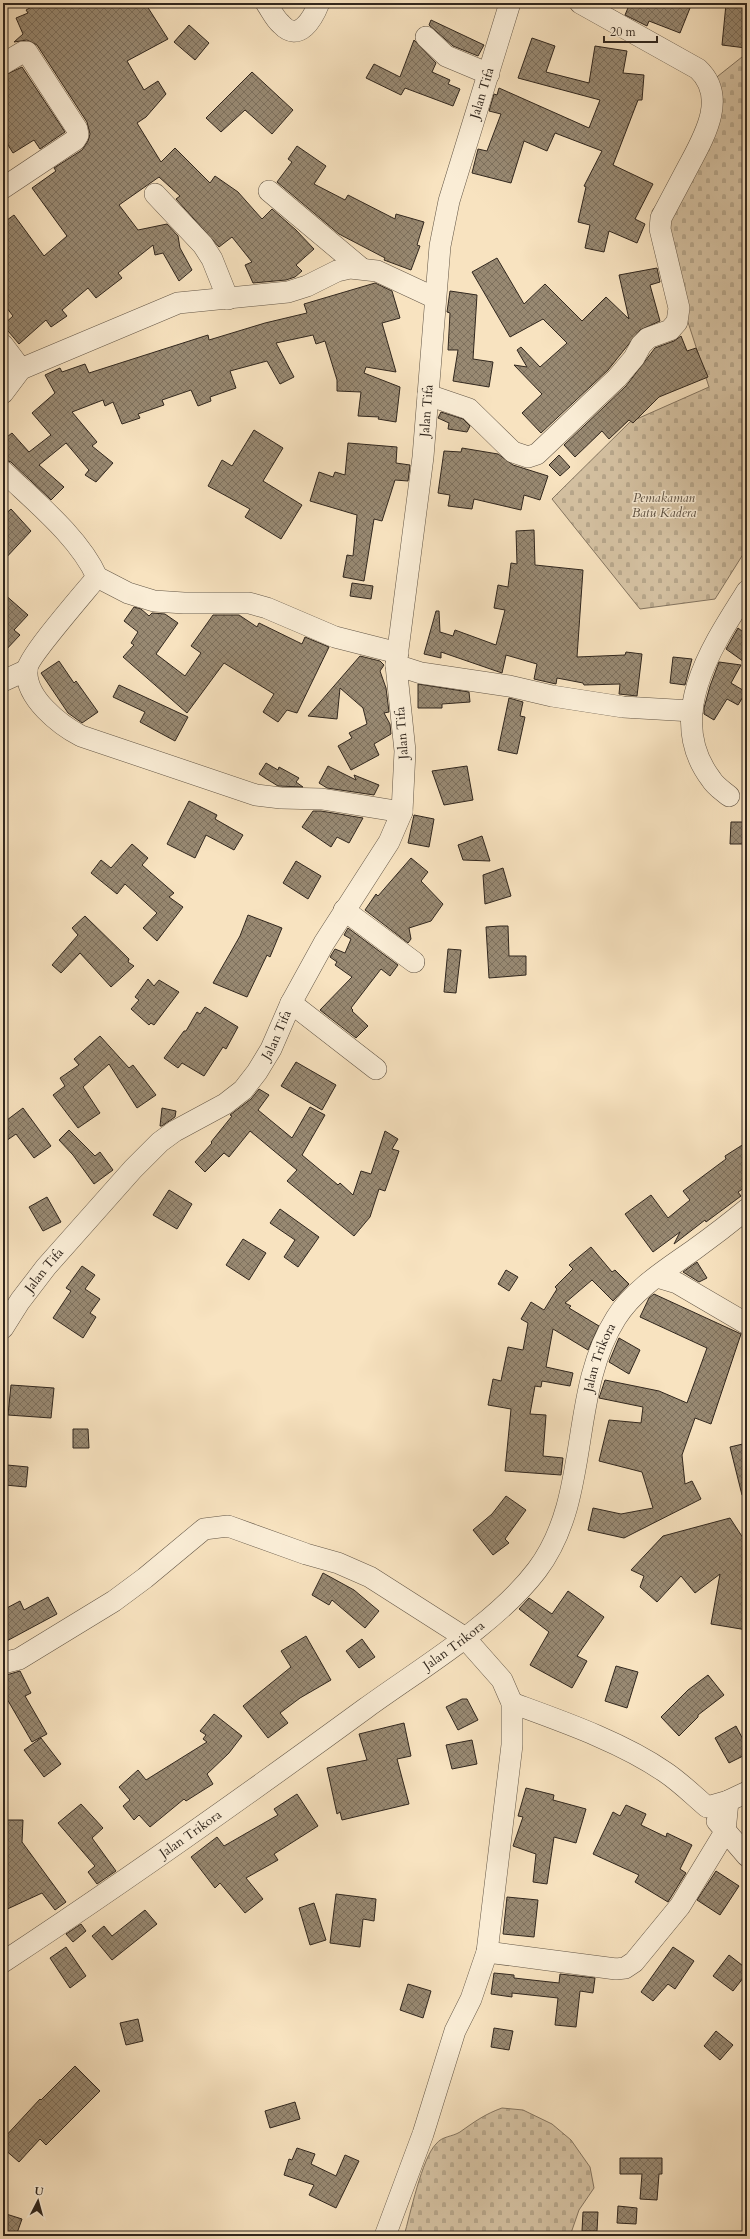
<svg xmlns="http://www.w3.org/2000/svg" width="750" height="2239" viewBox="0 0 750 2239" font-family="Cardo,serif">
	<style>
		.cemetery { fill: url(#cemetery-stones); stroke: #847561 }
		.building { fill: url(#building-cross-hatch); stroke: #31271e }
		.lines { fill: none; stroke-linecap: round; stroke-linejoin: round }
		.minor-casing { stroke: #635646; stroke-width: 22 }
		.minor { stroke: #faedd6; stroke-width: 21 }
		.labels { text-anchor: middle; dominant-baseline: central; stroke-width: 3; stroke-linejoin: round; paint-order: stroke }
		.street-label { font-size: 13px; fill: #31271e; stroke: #faedd6 }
		.park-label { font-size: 13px; font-style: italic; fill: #5a4e40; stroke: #faedd6 }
	</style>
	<defs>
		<pattern id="cemetery-stones" width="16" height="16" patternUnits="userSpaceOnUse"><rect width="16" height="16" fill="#d6c3a4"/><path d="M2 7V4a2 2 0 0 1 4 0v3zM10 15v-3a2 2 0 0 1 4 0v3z" fill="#b8a88d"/></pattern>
		<pattern id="building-cross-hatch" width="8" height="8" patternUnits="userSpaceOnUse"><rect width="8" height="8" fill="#988972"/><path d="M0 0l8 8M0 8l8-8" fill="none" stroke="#7d705d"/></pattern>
	</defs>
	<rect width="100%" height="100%" fill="#f8e3c0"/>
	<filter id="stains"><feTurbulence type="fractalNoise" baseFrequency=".005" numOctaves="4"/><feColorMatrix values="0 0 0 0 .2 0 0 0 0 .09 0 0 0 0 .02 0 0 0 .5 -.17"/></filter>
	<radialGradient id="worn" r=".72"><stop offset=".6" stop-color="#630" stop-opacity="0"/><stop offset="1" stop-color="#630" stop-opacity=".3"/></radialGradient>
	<path class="cemetery" d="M747,53V548L715,599L640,609L552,499L630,422L709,387L652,211L698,148L708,84Z
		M502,2108L523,2110L552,2124L571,2140L590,2167L594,2188L579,2210L570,2236H404C410,2215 422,2158 436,2144C442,2136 452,2137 460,2132C474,2122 485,2114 502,2108Z"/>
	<path class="building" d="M39,3H145L168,39L127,61L144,90L158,81L166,94L146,117L137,123L161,162L175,148L210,183L215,176L238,192L262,219L272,209L296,230L314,249L296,265L302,271L295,277L286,280L253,283L245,265L252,262L232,237L219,247L176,199L180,196L159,177L119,205L138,230L167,224L178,236L180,248L192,270L179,281L163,253L155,255L153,245L118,273L122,278L96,298L88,288L62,310L67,316L51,327L46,320L19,344L3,325L13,316L3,303V223L14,215L44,256L67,236L32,188L56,171L54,168L82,150L88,141L90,134L87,122L37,45L27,40L14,42L23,34L16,18L28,13L26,10Z
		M630,3H692L680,33L649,21L647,26L625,15Z
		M726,4L747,7L746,48L722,45Z
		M431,20L484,45L478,56L453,46L429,25Z
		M189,25L209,43L195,60L174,42Z
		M532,38L555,46L546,72L589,83L595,46L627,51L623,73L644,75L642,100H638L613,165L653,184L635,219L645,224L637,243L609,231L604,252L585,248L590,225L578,222L586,187L584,186L602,151L555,133L547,151L524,141L511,183L472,173L478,149L487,151L501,114L489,111L494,94L497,95L499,88L589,128L600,100L518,78Z
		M414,40L436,63L432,72L450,80L448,84L460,89L453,106L405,88L401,95L366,78L374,64L400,77Z
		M22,67L65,132L40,149L34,140L13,153L3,137V76Z
		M252,72L293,110L272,134L245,110L221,132L206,118Z
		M297,146L326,166L314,184L345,200L348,195L395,219L396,214L424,222L417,245L420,246L411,270L384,260L385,258L339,234L277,182L292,162L288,159Z
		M497,258L524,304L545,284L582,321L606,297L629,319L619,275L657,268L660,282L650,285L660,321L640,330L608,370L541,433L522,413L542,394L514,365L527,367L517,350L521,347L540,367L567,343L543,319L510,337L472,272Z
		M375,283L392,291L400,318L382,323L396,372L366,367L364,373L400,387L396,422L378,419L379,417L358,416L361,392L337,391V380L325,341L316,344L313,335L276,343L294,377L280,384L267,361L230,371L236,388L210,397L211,401L198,406L191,390L162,400L164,405L138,414L140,418L122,424L113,402L105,406L103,400L72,412L97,442L92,446L113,463L96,482L85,475L89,470L66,443L39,465L64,487L51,500L11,462L3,459V440L12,433L29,452L51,435L32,413L55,393L45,375L60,368L62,372L85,364L89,373L208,335L209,340L265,323L307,313L304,304Z
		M450,291L477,295L473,359L493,362L489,387L453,381L458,350H448L450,313L447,312Z
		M681,336L687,351L696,348L708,377L659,397L633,423L629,420L609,439L602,431L575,457L564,445L626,386L655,348L674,341Z
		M441,412L463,419L470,426L467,432L448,429L449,423L438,418Z
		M254,430L283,448L263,481L302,505L281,539L245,517L250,509L208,486L222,460L232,466Z
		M348,443L397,447L396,463L410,465L408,481L395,480L382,521L374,519L364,581L343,577L347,555L353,556L357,515L310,501L319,472L333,477L335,472L345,475Z
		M462,448L498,454L513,465L548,476L540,500L524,495L521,510L474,499L472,509L448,506L450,495L438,493L444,451L461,452Z
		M559,455L570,467L560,476L549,465Z
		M11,509L31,531L3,561V516Z
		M534,530L535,565L583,570L577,657L625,655L626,652L642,654L637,696L619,694L620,684L584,685L583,683L557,678L556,684L534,679L537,664L506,655L502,673L441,652V658L424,654L436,611H439L440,632L453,636L455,630L496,645L505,610L494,608L498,585L508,587L511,563L517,564L516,531Z
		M352,583L373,586L371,599L350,596Z
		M3,593L28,615L14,630L20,635L3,653Z
		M134,607L141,609L149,616L152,613L165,614L178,623L156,654L185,676L201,653L191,646L213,615H239L257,627L259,623L302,644L305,637L329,647L297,713L287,710L278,722L263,712L274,694L224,663L187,713L123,657L134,645L131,643L138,632L124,621Z
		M738,628L747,635V664L726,649Z
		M360,656L380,661L384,665L380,671L386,688L389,712L384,713L390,724L391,734L374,744L379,755L351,770L338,746L352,738L349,733L367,724L363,708L340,688L337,719L308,716Z
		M673,657L692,659L685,685L670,683Z
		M59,661L74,683L76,681L98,712L82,723L68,713L41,673Z
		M719,662L741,665L731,683L746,692L738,705L727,699L714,720L704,714V708L710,686Z
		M418,684L469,692L470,702L442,704V708H418Z
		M119,685L188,717L175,741L140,722L145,712L113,697Z
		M509,698L523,702L520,716L525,717L517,754L498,750Z
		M266,763L278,770L279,767L299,778L296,782L303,787L278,786L265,778L259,774Z
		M328,766L356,780L354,775L379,785L374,795L327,788L319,783Z
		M467,766L473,800L444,805L432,771Z
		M189,801L217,815L215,819L243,835L234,850L206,835L195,858L167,844Z
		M313,811H321L363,818L349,843L337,837L331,847L302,827Z
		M414,815L434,819L429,847L408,843Z
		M731,822H747V844H730Z
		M482,836L490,861L463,860L458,845Z
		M132,844L148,858L142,865L174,893L169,897L183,907L157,941L143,928L157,913L125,884L117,894L91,873L101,860L111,868Z
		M411,858L428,872L421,881L443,904L431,921L409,928L411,939L408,943L365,910L376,894L378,896Z
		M296,861L321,876L308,899L283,883Z
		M503,868L511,896L485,904L483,875Z
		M248,915L282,928L270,957L267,955L247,997L213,983L240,936Z
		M85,916L129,959L128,962L134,966L111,987L80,953L61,973L52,965L78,935L72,928Z
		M500,926H508L509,956H526V975L489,978L486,927Z
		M348,928L398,965L390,976L381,969L351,1008L353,1010L352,1011L368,1026L356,1038L320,1010L352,977L335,965L337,962L330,957L335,949L345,953L351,939L344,935Z
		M448,949L461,950L456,993L444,992Z
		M148,979L154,986L159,980L179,992L154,1025L151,1023L149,1025L131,1009L139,1000L135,997Z
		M205,1007L238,1027L226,1049L223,1047L204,1076L182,1063L178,1068L164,1058L184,1031H186L197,1012L200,1014Z
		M100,1036L129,1068L133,1065L156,1095L137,1108L109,1064L83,1087L100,1113L78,1128L53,1095L65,1086L60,1078L79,1065L74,1059Z
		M296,1062L336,1085L322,1110L281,1086Z
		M259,1089L269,1095L258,1110L292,1138L310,1107L325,1115L302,1155L338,1185L340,1183L353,1195L361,1171L371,1174L385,1131L398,1139L392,1149L399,1151L385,1191L379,1189L370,1217L354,1236L287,1181L297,1170L250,1131L229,1157L224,1153L205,1172L195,1162L212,1143L211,1142L232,1116L230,1115L251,1099Z
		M23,1108L51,1146L34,1158L16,1134L3,1143V1123Z
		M162,1108L176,1111L175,1117L162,1126H160Z
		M69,1130L95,1156L100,1152L113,1170L94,1184L73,1155L59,1140Z
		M747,1142V1186L738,1192L741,1196L706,1222L705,1220L674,1244L680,1232L653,1252L625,1214L651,1195L668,1218L690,1200L683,1191L726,1159L725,1156Z
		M169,1190L192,1204L177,1229L153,1215Z
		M47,1197L61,1222L43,1231L29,1207Z
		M280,1209L319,1237L298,1267L284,1257L295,1240L270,1223Z
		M243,1239L266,1253L249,1280L226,1265Z
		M591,1247L612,1272L615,1270L629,1284L613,1301L592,1280L565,1303L571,1306L569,1308L599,1326L588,1350L553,1329L546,1367L573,1373L570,1386L542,1381L541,1387L535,1386L530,1414L546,1415L543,1456L563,1458L561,1475L505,1471L511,1409L488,1405L493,1379L501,1381L508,1347L523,1350L528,1323L521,1319L531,1302L544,1310L557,1289L555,1287L573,1269L569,1265Z
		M697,1262L707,1278L699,1282L683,1272Z
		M82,1266L95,1275L85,1289L100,1299L90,1313L96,1317L83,1338L53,1318L71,1291L66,1288Z
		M506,1270L518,1277L509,1291L498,1284Z
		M654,1294L741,1334L711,1424L695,1418L682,1455L685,1484L692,1481L701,1499L624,1538L588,1530L593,1508L621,1514L653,1508L642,1472L599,1461L609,1420L641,1423L643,1407L599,1398L605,1380L659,1391L687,1403L707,1348L640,1317L649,1298Z
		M619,1338L640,1350L629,1374L609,1362Z
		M11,1385L54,1388L51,1418L8,1415Z
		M73,1429H88L89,1448H73Z
		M747,1443V1495H742L730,1447Z
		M7,1465L28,1467L26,1487L5,1485Z
		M506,1496L526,1510L505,1539L509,1543L493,1555L473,1530L492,1514Z
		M730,1518L747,1544V1630L711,1624L720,1574L695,1593L681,1576L657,1602L640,1587L644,1576L631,1570L663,1536Z
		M323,1573L354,1590L379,1611L365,1628L332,1600L329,1605L312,1595Z
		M568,1591L604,1617L577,1656L587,1661L572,1688L530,1665L549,1632L519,1609L529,1598L552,1614Z
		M48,1597L57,1614L3,1643V1610L20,1601L24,1610Z
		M306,1636L331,1680L300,1698L280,1713L288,1723L268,1738L243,1706L291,1667L281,1651Z
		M362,1639L375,1657L359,1668L346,1651Z
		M616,1666L638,1672L627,1708L605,1701Z
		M20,1671L31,1693L25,1696L47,1734L32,1742L3,1692V1676Z
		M708,1675L724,1695L698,1715V1717L679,1736L661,1717L688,1690Z
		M462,1699H467L478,1720L458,1730L446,1707Z
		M214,1714L242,1736L229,1753L207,1774L213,1784L186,1801L184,1799L150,1827L139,1815L134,1820L123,1806L130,1800L119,1787L138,1770L146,1780L207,1742L203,1739L206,1735L200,1731Z
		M404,1723L411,1756L397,1759L409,1804L342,1820L340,1812L337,1814L327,1768L367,1760L359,1734Z
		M736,1726L747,1747V1754L729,1763L715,1738Z
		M41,1738L61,1764L44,1777L24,1750Z
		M472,1740L477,1764L452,1769L446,1745Z
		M526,1788L554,1795L553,1800L586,1809L576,1843L554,1837L547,1884L533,1882L536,1854L513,1846L523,1817L518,1816Z
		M297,1794L318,1826L274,1854L278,1860L246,1878L263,1899L245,1913L220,1883L215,1888L191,1857L217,1837L224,1846L278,1815L274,1809Z
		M81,1804L103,1828L92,1838L116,1871L97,1884L88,1872L95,1866L58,1823Z
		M626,1805L646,1814L641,1825L666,1837L667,1833L692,1845L680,1869L686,1873L668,1902L635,1882L639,1875L593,1854L613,1812L620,1816Z
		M3,1820H23L22,1842L66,1902L55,1910L42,1893L3,1911Z
		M716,1871L739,1886L720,1915L697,1900Z
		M336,1894L376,1899L374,1921L363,1919L360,1947L330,1943Z
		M507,1897L538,1900L534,1937L503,1934Z
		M314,1903L326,1940L310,1945L299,1908Z
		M145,1910L157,1924L112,1960L92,1936L104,1926L112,1936Z
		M81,1924L86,1931L73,1942L66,1934Z
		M66,1947L86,1976L70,1988L50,1958Z
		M673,1947L694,1961L675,1989L668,1984L653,2001L641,1992Z
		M729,1955L747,1969V1973L733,1991L713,1976Z
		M494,1973L514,1975V1978L559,1983L560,1974L595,1978L593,1993L580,1991L576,2027L555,2025L558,1998L512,1993V1997L491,1994Z
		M408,1984L431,1991L423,2018L400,2010Z
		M138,2019L143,2041L126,2045L120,2023Z
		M494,2028L513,2031L509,2050L491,2047Z
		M716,2031L733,2045L720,2060L704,2046Z
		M75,2066L100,2091L46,2145L40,2139L19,2162L3,2148V2139L40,2099L41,2100Z
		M295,2102L300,2119L270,2128L265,2111Z
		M297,2148L315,2154L311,2164L336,2176L345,2155L359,2161L336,2208L309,2195L314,2185L284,2175L289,2159L292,2160Z
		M620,2158H662V2174H659L657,2200L640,2199L642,2174H620Z
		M618,2206L637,2208L636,2224L617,2223Z
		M583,2212H598L597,2231H582Z
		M3,2213L22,2219L16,2236H3Z"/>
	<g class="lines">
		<g class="minor-casing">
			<g id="minor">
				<path d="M266,3C271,10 275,19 281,24C299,44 313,18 319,3"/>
				<path d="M426,37L446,56L489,74"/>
				<path d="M3,64L23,52H27L77,129L78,135L75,140L3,188"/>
				<path d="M269,191L361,268"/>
				<path d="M155,194L203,245L212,259L228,299"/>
				<path d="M3,345L21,369"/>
				<path d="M3,393L21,369L178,303L288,292L307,286L337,271L350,268L377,271L435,298"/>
				<path d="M428,395L469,409L513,452L528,457L537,454L617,378L634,358L641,345L648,338L670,330L677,322L679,308L660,229L661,218C670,201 679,184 688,167C704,137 728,97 698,69L580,3"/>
				<path d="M3,471C34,501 79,537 97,577C85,592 27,658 27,670C25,698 60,725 81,736L256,795L281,798L322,799L402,812"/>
				<path d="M97,577L128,593L154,601L184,603H249L267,608L335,637L398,653"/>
				<path d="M396,665L421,673L509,686L552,696L623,707L692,711"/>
				<path d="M3,681L27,670"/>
				<path d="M729,796C723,791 715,786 711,779C664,717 712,646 747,591"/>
				<path d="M344,910L414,962"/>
				<path d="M291,1003L376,1069"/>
				<path d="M657,1277L677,1283L747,1324"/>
				<path id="s1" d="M3,1328L20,1301L46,1267L133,1169L160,1142L175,1131L225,1104L243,1090L257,1072L271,1049L291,1003L324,943L389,842L402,812L405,751L396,665L423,457L440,246L449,201L510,3"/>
				<path d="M3,1663L19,1659L114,1601L145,1578L204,1529L228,1526L306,1554L338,1563L370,1577L464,1637L502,1680L512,1703V1745L487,1952L471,1999L455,2031L423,2134L385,2236"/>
				<path d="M512,1703C561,1721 622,1742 665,1772C680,1782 693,1795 707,1807L728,1801L747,1792"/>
				<path d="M717,1821L747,1856"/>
				<path d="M487,1952L616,1969L625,1968L634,1962L680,1906L725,1832L728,1801"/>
				<path id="s2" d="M3,1962C126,1881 247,1795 366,1708C421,1668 496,1624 537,1570C592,1497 568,1394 616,1318C634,1289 667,1269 695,1249C713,1236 730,1223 747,1209"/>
			</g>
		</g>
		<use href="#minor" class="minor"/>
	</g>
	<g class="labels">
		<g class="street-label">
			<text stroke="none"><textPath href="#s1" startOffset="1391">Jalan Tifa</textPath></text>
			<text stroke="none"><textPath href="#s1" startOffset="1067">Jalan Tifa</textPath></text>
			<text transform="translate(402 733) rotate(-94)">Jalan Tifa</text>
			<text stroke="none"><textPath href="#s1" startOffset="407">Jalan Tifa</textPath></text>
			<text stroke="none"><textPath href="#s1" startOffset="71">Jalan Tifa</textPath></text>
			<text stroke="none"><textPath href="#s2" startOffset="887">Jalan Trikora</textPath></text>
			<text stroke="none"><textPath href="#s2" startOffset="551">Jalan Trikora</textPath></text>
			<text stroke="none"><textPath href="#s2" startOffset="227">Jalan Trikora</textPath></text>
		</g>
		<g class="park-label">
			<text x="664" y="498">Pemakaman<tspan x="664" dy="15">Batu Kadera</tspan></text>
		</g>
	</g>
	<rect width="750" height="2239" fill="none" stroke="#f8e3c0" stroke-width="16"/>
	<rect x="4" y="4" width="742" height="2231" fill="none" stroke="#31271e" stroke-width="2"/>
	<rect x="8" y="8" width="734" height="2223" fill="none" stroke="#31271e"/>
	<g transform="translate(38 2201) rotate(6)" stroke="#faedd6" stroke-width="3" paint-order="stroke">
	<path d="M0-3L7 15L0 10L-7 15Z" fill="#31271e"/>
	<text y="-6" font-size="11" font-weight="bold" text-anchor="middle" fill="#31271e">U</text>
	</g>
	<path d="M604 36v6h53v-6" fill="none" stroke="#31271e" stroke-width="2"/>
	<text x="610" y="36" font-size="12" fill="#31271e" stroke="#faedd6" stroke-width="3" paint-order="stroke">20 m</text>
	<rect width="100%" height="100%" filter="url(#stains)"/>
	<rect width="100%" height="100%" fill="url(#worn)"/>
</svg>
